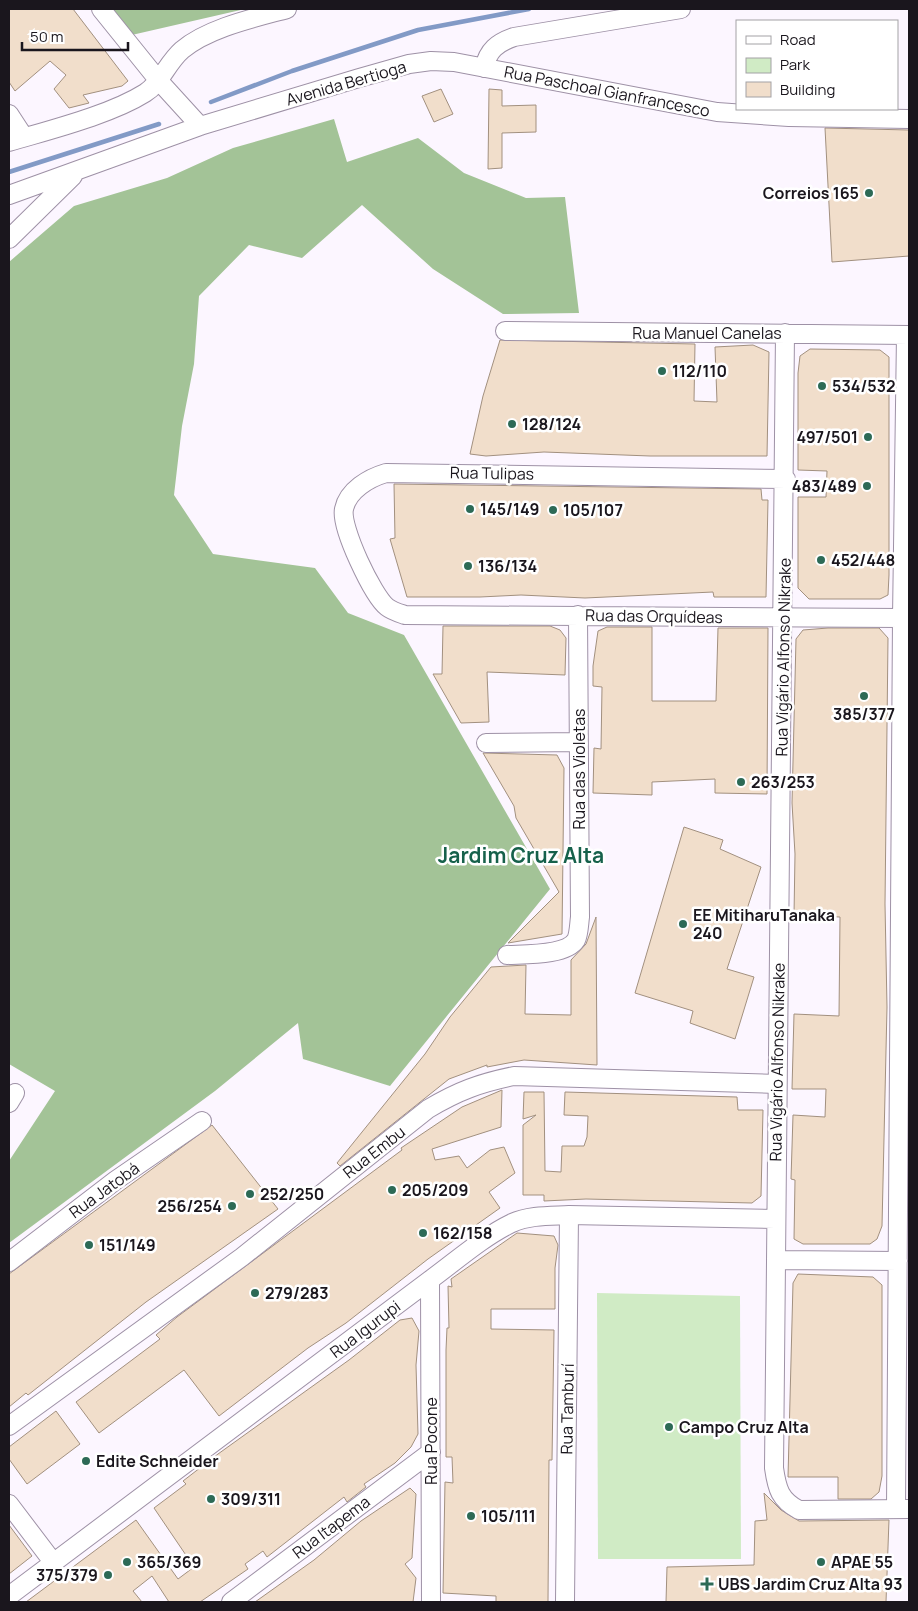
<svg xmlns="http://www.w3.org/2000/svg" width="918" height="1611" viewBox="0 0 918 1611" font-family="Manrope,sans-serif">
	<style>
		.green { fill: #d0ebc5 }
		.forest { fill: #a3c397 }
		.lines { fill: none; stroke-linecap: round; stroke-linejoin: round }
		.stream { stroke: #829ac6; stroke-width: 4.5 }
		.building { fill: #f1decb; stroke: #a2907f }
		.minor-casing { stroke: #9e91a6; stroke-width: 20 }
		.minor { stroke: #fff; stroke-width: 18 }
		.poi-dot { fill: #2d6a56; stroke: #fff; stroke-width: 2 }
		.labels { text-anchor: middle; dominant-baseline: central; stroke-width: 5; stroke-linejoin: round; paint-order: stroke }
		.street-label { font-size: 16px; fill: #1a161d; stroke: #fff }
		.poi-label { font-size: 16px; font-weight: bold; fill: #1a161d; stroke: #fff; text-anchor: start }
		.district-label { font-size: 21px; font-weight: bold; fill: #16614b; stroke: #fff }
	</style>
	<rect width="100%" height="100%" fill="#fcf6ff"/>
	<path class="green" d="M597,1293L740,1296L741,1559H598Z"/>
	<path class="forest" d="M100,9H245L123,37Z
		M334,119L347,162L418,138L464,173L526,198L565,197L579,313L503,314L433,269L362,205L302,258L249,245L199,296L194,364L182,426L174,495L213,554L315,568L348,613L404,635L550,889L390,1086L303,1059L298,1023L215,1091L9,1243V1161L55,1091L9,1064V262L74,206L167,178L233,148Z"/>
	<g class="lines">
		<path class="stream" d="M211,102L292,71L418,30L529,9
			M9,172L159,124"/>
	</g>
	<path class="building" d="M9,9H73L128,81L122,86L83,95L89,103L69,108L54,89L66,75L50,61L15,91L9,82Z
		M441,89L453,114L434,122L422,96Z
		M489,89L502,90V106L536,105V132L502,133V168L488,169Z
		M825,128L909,130V256L832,262Z
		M500,340L695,344L694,401L717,402L715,347L753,345L769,352L767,456H650L544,452L486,456L470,454L483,396Z
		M810,349L880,350L889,357V575L888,595L880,599H809L798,588V497H826L827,471L798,470V373L800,356Z
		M394,484L761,489L762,500H768L766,597H714L713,592L585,598L521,595L480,597H407L390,539L395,538Z
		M443,626H550L560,630L566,638L565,675L487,672L489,722L461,723L433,674H442Z
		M607,627H652V701H716L718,628H768L767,794L715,793V779L652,782V795L593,793L594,748L601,749L602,687L593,686V666L598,631Z
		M828,628H879L888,638L885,904L887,1007L882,1226L877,1239L870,1244H803L794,1239L795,1180L791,1179L793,1115L825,1117L826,1089H792L794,1014L839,1016L840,917L794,915L795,854L792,803L796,639L803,630Z
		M483,753L557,755L564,768L562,934L508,943L559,892L516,818L514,806Z
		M684,827L723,840L720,849L761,867L727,969L754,977L735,1039L690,1023L693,1011L635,993Z
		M596,917L597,1065L524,1060L487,1067V1065L449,1079L340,1166L337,1163L425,1054L450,1017L491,967L526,965L525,1014L571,1015V960L586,944Z
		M502,1090L501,1127L432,1149L435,1160L459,1156L467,1168L490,1150L504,1147L515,1173L489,1192L500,1208L428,1259L346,1323L308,1348L219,1416L184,1370L99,1433L76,1402L160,1339L156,1335L177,1317L402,1150L401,1148L462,1107Z
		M524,1092H544L545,1171L561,1172L562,1146H584L587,1137L588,1116L564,1115L565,1092L737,1097L738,1110H763L761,1196L752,1203L586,1199L544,1201V1195H523V1125L536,1115L523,1119Z
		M212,1125L278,1209L146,1302L28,1395L26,1393L9,1407V1274Z
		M517,1233L554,1236L558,1245L555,1268V1309H491V1329L554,1330L552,1460H549L548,1602H496V1596L443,1593L445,1482L453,1483L452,1457H446V1350L447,1328H449L448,1286L452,1287L451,1279Z
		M798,1274L873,1277L882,1285V1476L879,1492L871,1499H838V1477H788L793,1283Z
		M412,1318L419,1331L416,1365L418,1434L411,1447L395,1463L364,1484L366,1487L347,1502L344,1497L267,1557L263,1551L245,1564L248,1569L200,1602H169L152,1576L133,1591L142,1602H26L136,1520L178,1579L194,1567L154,1508L186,1484L183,1481L218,1454L349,1360L400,1320Z
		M56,1411L80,1444L27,1484L9,1459V1447Z
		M410,1488L416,1494L412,1558L405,1564L416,1578L413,1602H255L314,1560L361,1521Z
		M764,1493L781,1510L799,1521L889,1520L886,1602H666L667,1567L754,1565L755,1521L767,1520Z
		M9,1525L32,1556L9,1574Z"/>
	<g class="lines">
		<g class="minor-casing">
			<path id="minor" d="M101,9L159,81L200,126
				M484,68C488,50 497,43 514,37L681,9
				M9,114L24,137
				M9,142C49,130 110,115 145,93C161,83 167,63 182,50C208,28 254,18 287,9
				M9,195L200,126L359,78L409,64L431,61L454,62L717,112L789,117L909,119
				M9,239L73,176
				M505,331L909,335
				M785,333L774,1468C777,1489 780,1500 799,1510L909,1509
				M786,479L386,473C369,478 348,490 344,509C340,527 373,596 387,607C392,611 399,613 405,615L902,618
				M486,743L578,742
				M507,955C524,954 566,956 576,940C579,934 579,924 580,917L578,615
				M9,1103L15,1093
				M777,1260L898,1261
				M9,1262L116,1180L202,1121
				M430,1280L431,1602
				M9,1426L242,1257L428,1109C458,1091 480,1083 514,1076L777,1084
				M9,1504L53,1562
				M896,1509L902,618L906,335
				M9,1596L430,1280C456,1261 483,1237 512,1223C530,1215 550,1216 569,1215L775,1219
				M231,1602L431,1452
				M565,1602L569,1215"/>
		</g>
		<use href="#minor" class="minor"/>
	</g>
	<g class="poi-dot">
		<circle cx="869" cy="193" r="5"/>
		<circle cx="662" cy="371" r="5"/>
		<circle cx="822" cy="386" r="5"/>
		<circle cx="512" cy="424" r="5"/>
		<circle cx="868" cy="437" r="5"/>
		<circle cx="867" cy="486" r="5"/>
		<circle cx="470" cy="509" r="5"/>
		<circle cx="553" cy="510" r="5"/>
		<circle cx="821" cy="560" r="5"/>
		<circle cx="468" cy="566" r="5"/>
		<circle cx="864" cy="696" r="5"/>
		<circle cx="741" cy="782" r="5"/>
		<circle cx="683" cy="924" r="5"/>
		<circle cx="392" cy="1190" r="5"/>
		<circle cx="250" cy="1194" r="5"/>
		<circle cx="232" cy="1206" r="5"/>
		<circle cx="423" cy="1233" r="5"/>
		<circle cx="89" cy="1245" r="5"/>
		<circle cx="255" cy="1293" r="5"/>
		<circle cx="669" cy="1427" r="5"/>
		<circle cx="86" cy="1461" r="5"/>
		<circle cx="211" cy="1499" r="5"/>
		<circle cx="471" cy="1516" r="5"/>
		<circle cx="127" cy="1562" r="5"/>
		<circle cx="821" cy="1562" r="5"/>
		<circle cx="108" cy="1575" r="5"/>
		<path d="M704.5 1576.5h5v5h5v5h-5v5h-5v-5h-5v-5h5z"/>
	</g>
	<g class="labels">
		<g class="street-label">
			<text transform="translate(346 83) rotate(-16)">Avenida Bertioga</text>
			<text transform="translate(607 91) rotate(11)">Rua Paschoal Gianfrancesco</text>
			<text x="707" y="333">Rua Manuel Canelas</text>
			<text transform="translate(492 473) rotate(1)">Rua Tulipas</text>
			<text transform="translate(654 616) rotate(1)">Rua das Orquídeas</text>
			<text transform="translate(783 657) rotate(-89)">Rua Vigário Alfonso Nikrake</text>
			<text transform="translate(579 769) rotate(-90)">Rua das Violetas</text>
			<text transform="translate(777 1062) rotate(-89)">Rua Vigário Alfonso Nikrake</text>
			<text transform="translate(374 1152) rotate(-38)">Rua Embu</text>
			<text transform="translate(104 1190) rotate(-36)">Rua Jatobá</text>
			<text transform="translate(365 1329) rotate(-37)">Rua Igurupi</text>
			<text transform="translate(567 1409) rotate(-89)">Rua Tamburí</text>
			<text transform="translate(431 1441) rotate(-90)">Rua Pocone</text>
			<text transform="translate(331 1527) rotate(-37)">Rua Itapema</text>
		</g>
		<g class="poi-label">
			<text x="859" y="193" text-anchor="end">Correios 165</text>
			<text x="672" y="371">112/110</text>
			<text x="832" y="386">534/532</text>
			<text x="522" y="424">128/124</text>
			<text x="858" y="437" text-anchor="end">497/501</text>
			<text x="857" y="486" text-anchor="end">483/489</text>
			<text x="480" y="509">145/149</text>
			<text x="563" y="510">105/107</text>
			<text x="831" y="560">452/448</text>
			<text x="478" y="566">136/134</text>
			<text x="864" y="714" text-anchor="middle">385/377</text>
			<text x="751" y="782">263/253</text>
			<text x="693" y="915">EE MitiharuTanaka<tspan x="693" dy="18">240</tspan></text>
			<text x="402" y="1190">205/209</text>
			<text x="260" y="1194">252/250</text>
			<text x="222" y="1206" text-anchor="end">256/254</text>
			<text x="433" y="1233">162/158</text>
			<text x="99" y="1245">151/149</text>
			<text x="265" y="1293">279/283</text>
			<text x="679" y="1427">Campo Cruz Alta</text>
			<text x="96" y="1461">Edite Schneider</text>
			<text x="221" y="1499">309/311</text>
			<text x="481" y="1516">105/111</text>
			<text x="137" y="1562">365/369</text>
			<text x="831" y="1562">APAE 55</text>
			<text x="98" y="1575" text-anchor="end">375/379</text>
			<text x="718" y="1584">UBS Jardim Cruz Alta 93</text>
		</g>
		<g class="district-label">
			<text x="521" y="855">Jardim Cruz Alta</text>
		</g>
	</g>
	<rect width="918" height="1611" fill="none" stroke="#1a161d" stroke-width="20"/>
	<rect x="736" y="20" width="162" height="90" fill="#ffffff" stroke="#a3a2a5"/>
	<rect x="746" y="36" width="25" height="8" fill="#ffffff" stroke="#a3a2a5"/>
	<text x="780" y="45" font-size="15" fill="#1a161d">Road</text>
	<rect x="746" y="58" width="25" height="15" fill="#d0ebc5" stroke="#a3a2a5"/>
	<text x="780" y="70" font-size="15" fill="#1a161d">Park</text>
	<rect x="746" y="82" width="25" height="15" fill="#f1decb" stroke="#a3a2a5"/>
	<text x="780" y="95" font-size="15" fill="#1a161d">Building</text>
	<path d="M22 42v8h106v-8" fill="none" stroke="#1a161d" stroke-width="2.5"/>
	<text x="30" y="42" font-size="15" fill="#1a161d" stroke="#ffffff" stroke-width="4" paint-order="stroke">50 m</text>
</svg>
